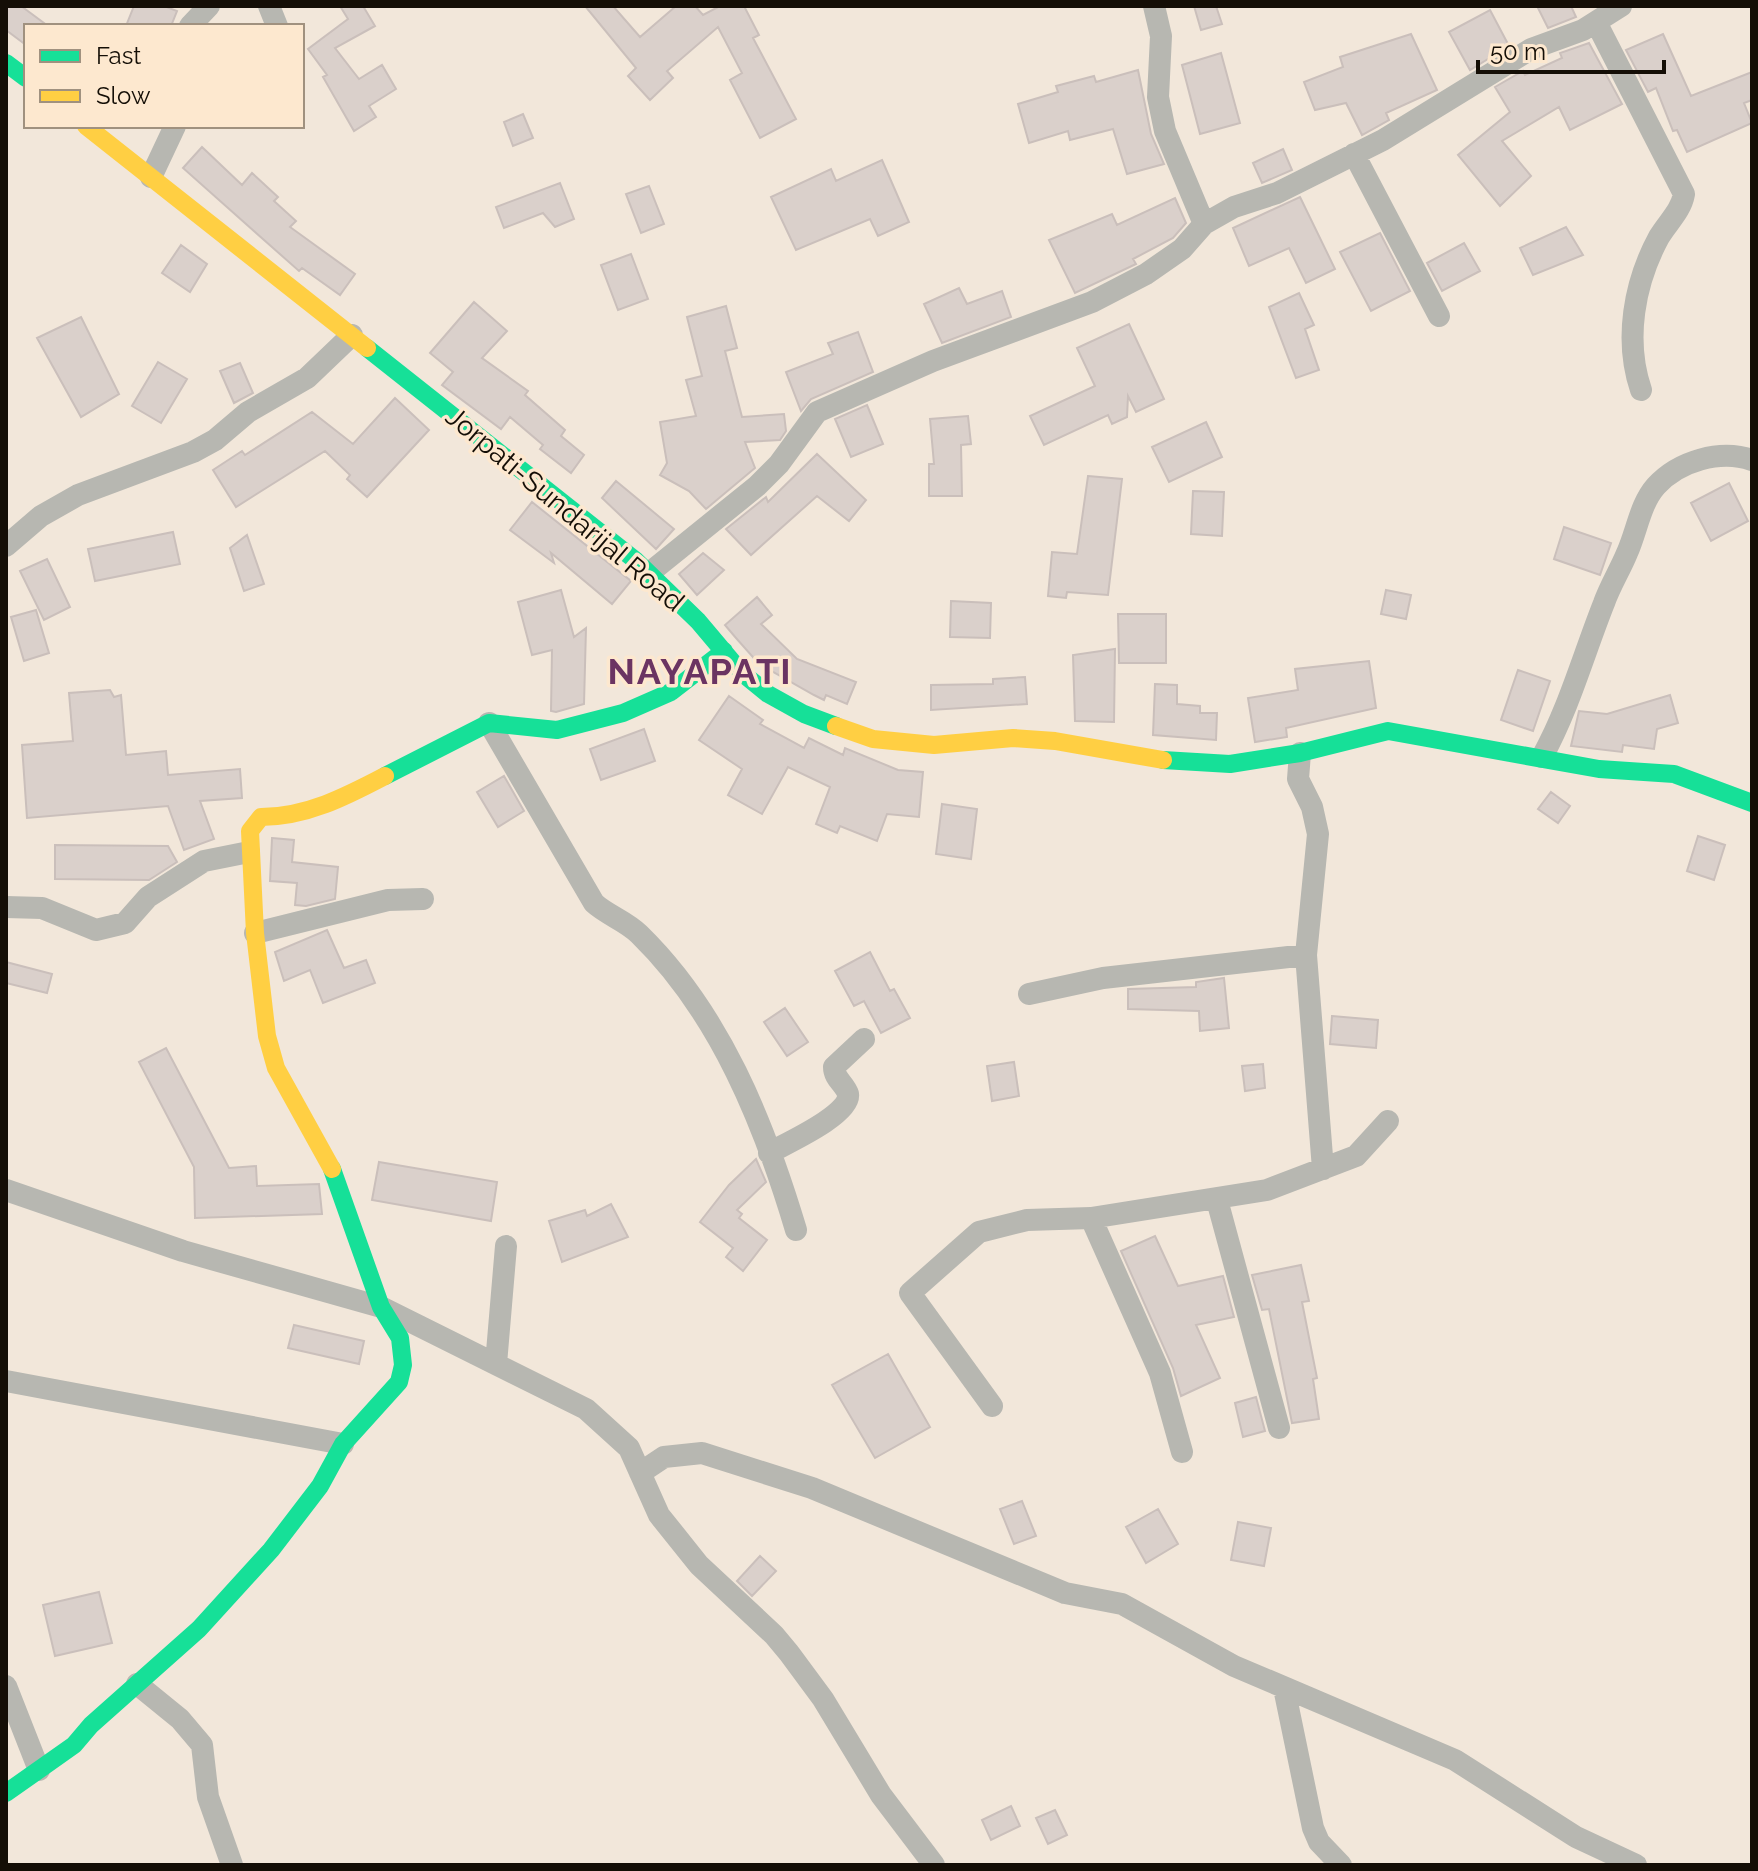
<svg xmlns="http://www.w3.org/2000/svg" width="1758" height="1871" viewBox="0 0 1758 1871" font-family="Raleway,sans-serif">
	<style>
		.building { fill: #dad0cb; stroke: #cabfbb; stroke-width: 2 }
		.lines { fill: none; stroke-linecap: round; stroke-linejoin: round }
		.street { stroke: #b7b7b1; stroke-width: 22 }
		.fast { stroke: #16e098; stroke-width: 18 }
		.slow { stroke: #ffcf43; stroke-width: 18 }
		.labels { text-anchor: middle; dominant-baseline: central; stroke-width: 7; stroke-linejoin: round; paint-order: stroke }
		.street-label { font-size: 28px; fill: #140e06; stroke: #fde8cf }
		.district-label { font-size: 36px; font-weight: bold; letter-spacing: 2px; fill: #6b3462; stroke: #fde8cf }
	</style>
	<rect width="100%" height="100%" fill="#f2e7da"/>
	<path class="building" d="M6,6H21L48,26H26V45L6,30Z
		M134,6H164L177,11L171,26H126Z
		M340,6H363L375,26L335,48L359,79L382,65L396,89L369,106L376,117L354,131L323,77L327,75L308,49L348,19Z
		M585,6H613L640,37L676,6H695L703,15L720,6H744L759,35L753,38L796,119L760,138L730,80L742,73L718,27L667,71L673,78L650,100L628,76L636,68Z
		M1194,6H1216L1222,24L1201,30Z
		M1537,6H1571L1576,17L1548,28Z
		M1490,10L1509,46L1470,70L1449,32Z
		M1411,34L1437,90L1386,113L1389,120L1362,135L1346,103L1315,110L1304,82L1343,67L1340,57Z
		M1663,34L1691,96L1752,72V100L1744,103L1752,123L1687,152L1677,130L1673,131L1656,88L1648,92L1626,50Z
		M1589,43L1622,104L1570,130L1559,107L1502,141L1531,176L1500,206L1458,155L1510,112L1495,87L1523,71L1525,75L1562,58L1560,53Z
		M1221,53L1240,123L1200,134L1182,65Z
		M1138,70L1151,134L1164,164L1127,174L1113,129L1070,140L1068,131L1029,143L1018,104L1058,92L1056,86L1094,76L1096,82Z
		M523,114L533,138L513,146L504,122Z
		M202,147L242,185L252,173L278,197L274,201L296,221L290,227L355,274L340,295L302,268L299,271L183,168Z
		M1283,149L1292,170L1262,183L1253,163Z
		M882,160L909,222L878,236L870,219L796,250L771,197L831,169L836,181Z
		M560,183L574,219L555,227L543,213L504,228L496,207Z
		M649,186L664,224L641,233L626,194Z
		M1300,197L1335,269L1306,283L1289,248L1249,266L1233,228Z
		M1175,198L1186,223L1173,238L1133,259L1136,264L1075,293L1049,240L1112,214L1117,225Z
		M1566,227L1583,255L1533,275L1520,248Z
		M1380,233L1410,291L1371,311L1340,252Z
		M1464,243L1480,271L1442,291L1427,263Z
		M181,245L207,264L190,292L162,273Z
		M631,254L648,299L618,310L601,265Z
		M959,288L967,304L1002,291L1011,317L942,343L924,304Z
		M1299,293L1314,325L1305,329L1319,370L1296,378L1269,307Z
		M474,302L507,331L482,358L528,391L525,395L565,430L561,436L584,455L571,473L540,449L543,445L510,417L501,429L442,385L453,372L430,353Z
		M726,306L737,348L725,351L742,417L784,414L786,431L780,440L745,442L755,468L706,509L689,491L660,475L667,463L660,422L696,416L686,380L702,376L687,317Z
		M81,317L119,394L81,417L37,338Z
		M1129,324L1164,399L1136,412L1128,396L1127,417L1112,424L1108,415L1044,445L1030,416L1095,386L1077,348Z
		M858,332L873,372L811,399L801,411L786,372L833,354L828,343Z
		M158,362L187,379L161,423L132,406Z
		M240,363L253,393L234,403L220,371Z
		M395,398L429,430L367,497L347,479L350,475L325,451L236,507L213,470L242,451L245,455L312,412L353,444Z
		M867,405L883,444L851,457L835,419Z
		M968,416L971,444L961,445L962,496H929V464H934L930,419Z
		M1206,422L1222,457L1169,482L1152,447Z
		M817,454L866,500L849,521L817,496L751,555L726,529L766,497L768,502Z
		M1088,476L1122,479L1108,595L1067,592L1066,598L1048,596L1052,552L1077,554Z
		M616,481L674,529L656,549L602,498Z
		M1729,483L1748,521L1711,541L1691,503Z
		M1193,491L1224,492L1222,536L1191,534Z
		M532,502L631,581L612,604L551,553L554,563L510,530Z
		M1564,527L1611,543L1600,575L1554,559Z
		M173,532L180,564L95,581L88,549Z
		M247,535L264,584L244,591L230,548Z
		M703,553L724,570L697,595L679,574Z
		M47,559L70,607L44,620L20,571Z
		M561,590L574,637L586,628L584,704L556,712L551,711L552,650L532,655L518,602Z
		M1386,590L1411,595L1406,619L1381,614Z
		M757,597L772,615L761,624L797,659L856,682L847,704L826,695L824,700L814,695L759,664L736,638L725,625Z
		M951,601L991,603L990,638L950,637Z
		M36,610L49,653L24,661L11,617Z
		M1118,614H1166V663H1119Z
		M1115,649L1114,722L1075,721L1073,655Z
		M1369,661L1376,708L1286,728L1287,737L1255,742L1248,698L1298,690L1295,669Z
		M1518,670L1550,681L1533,731L1501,720Z
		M1025,677L1027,704L931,710V685L993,684V679Z
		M1155,684L1177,685V704L1200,706V713H1217L1216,740L1153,735Z
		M110,690L114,697L121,695L126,755L166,751L168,775L240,769L242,798L200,801L214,839L184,850L168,806L27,818L22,745L73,741L69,693Z
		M1670,695L1678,723L1657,729L1654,749L1623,745L1622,752L1571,746L1579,711L1607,714Z
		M729,696L763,720L760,724L804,748L809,738L843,755L845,748L898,770L923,772L919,817L887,814L877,841L840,826L837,833L816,824L830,787L788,767L762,814L728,795L742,769L699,740Z
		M644,729L655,761L601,780L590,749Z
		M504,776L524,811L498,827L477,792Z
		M1551,792L1570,806L1558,823L1538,809Z
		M942,804L977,809L971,859L936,854Z
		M1698,836L1725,845L1714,880L1687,871Z
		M272,838L294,840L292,862L338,867L335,899L306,906L295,905L297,883L270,881Z
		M55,845L168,846L177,862L149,880L55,879Z
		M327,930L344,968L366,960L375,983L323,1003L310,970L284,981L275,952Z
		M870,952L890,991L894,989L910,1018L881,1033L864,1001L854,1006L835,971Z
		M6,962L52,974L47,993L6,983Z
		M1224,978L1229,1028L1200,1031L1199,1011L1128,1009V989L1196,987V982Z
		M785,1008L808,1042L787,1056L764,1022Z
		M1332,1016L1378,1020L1376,1048L1330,1044Z
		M166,1048L229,1168L256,1166L257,1186L319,1184L322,1214L195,1218L194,1167L139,1062Z
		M1014,1062L1019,1096L992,1101L987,1066Z
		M1263,1064L1265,1088L1245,1091L1242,1066Z
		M756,1159L766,1182L737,1210L742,1214L739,1218L767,1240L743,1271L726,1257L733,1248L700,1222L729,1185Z
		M379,1162L497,1182L491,1221L372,1200Z
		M611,1204L628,1237L562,1262L549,1221L585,1210L587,1216Z
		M1155,1236L1178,1286L1223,1276L1234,1317L1196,1325L1220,1378L1181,1396L1173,1368L1121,1251Z
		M1301,1265L1309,1301L1302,1302L1317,1378L1313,1379L1319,1419L1292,1423L1269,1309L1262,1310L1252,1275Z
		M294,1325L364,1341L359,1364L288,1348Z
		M888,1354L930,1427L875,1458L832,1385Z
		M1256,1397L1265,1431L1243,1437L1235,1403Z
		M1022,1501L1036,1536L1014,1544L1000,1509Z
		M1158,1509L1178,1544L1146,1563L1126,1527Z
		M1238,1522L1271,1528L1264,1566L1231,1560Z
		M760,1556L776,1571L752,1596L737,1581Z
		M99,1592L112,1643L55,1656L43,1605Z
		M1011,1806L1020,1826L991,1840L982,1820Z
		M1055,1810L1067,1835L1048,1844L1036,1818Z"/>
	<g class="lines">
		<path class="street" d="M269,6L277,26
			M1154,6L1161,36L1158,97L1165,131L1204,224
			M1596,22L1684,194C1681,211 1668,222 1659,237C1634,283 1624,340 1641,390
			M190,26L209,6
			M1354,154L1439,316
			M151,177L175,126
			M6,546L41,516L78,495L193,452L215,440L248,412L307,378L352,335
			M648,574L757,486L779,464L817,412L933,361L1092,302L1146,274L1182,249L1204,224L1234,207L1277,193L1383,140L1531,49L1583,30L1621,6
			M489,723L594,903C607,915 626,921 639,934C720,1013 764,1123 796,1230
			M1300,753L1298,779L1312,807L1318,834L1306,955L1323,1169
			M1542,757C1569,708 1583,656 1604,603C1610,586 1620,570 1627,553C1637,531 1640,504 1656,486C1679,461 1720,449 1752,460
			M6,907L42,908L96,930L125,923L148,897L204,861L249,852
			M255,933L388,900L423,899
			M1029,994L1103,978L1306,955
			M769,1153C785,1144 852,1114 848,1094C845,1084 834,1079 834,1067L864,1039
			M6,1190L183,1251L381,1307L586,1409L629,1448L659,1515L699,1565L774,1635L789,1653L823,1699L881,1795L934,1865
			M1217,1200L1279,1428
			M1091,1218L1160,1373L1182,1452
			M496,1364L506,1246
			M6,1381L343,1444
			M992,1406L910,1293L979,1232L1027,1220L1091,1218L1267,1190L1356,1156L1388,1121
			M640,1473L664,1457L702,1453L812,1488L1065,1593L1122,1604L1234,1666L1455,1760L1576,1837L1636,1865
			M137,1684L180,1719L202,1745L208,1797L232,1865
			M6,1686L39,1770
			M1284,1688L1313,1828L1319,1842L1341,1865"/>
		<path class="fast" d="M6,63L26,78
			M367,348L635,560L698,621L741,672L768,694L804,714L836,726
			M1163,760L1230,764L1300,753L1388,731L1599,769L1674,774L1752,803
			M385,776L489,723L557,730L623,713L671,692L724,651
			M6,1793L74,1745L91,1725L199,1629L271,1550L320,1486L343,1444L399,1382L403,1365L400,1338L381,1307L332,1169"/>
		<path class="slow" d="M86,126L367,348
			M836,726L873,739L934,745L1013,738L1055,741L1163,760
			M332,1169L276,1068L267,1036L255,933L250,831L261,817C306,817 345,797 385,776"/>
	</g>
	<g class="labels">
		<g class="street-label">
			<text transform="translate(565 509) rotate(40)">Jorpati-Sundarijal Road</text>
		</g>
		<g class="district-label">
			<text x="700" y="671">NAYAPATI</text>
		</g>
	</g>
	<rect width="1758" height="1871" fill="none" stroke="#140e06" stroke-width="16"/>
	<rect x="24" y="24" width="280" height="104" fill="#fde8cf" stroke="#a0917f" stroke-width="2"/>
	<rect x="40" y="50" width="40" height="12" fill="#16e098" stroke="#a0917f" stroke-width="2"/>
	<text x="96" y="64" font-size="24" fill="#140e06">Fast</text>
	<rect x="40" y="90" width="40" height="12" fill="#ffcf43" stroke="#a0917f" stroke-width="2"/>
	<text x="96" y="104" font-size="24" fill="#140e06">Slow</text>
	<path d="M1478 60v12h186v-12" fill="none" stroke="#140e06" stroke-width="4"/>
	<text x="1490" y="60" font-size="24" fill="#140e06" stroke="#fde8cf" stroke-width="6" paint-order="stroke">50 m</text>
</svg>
